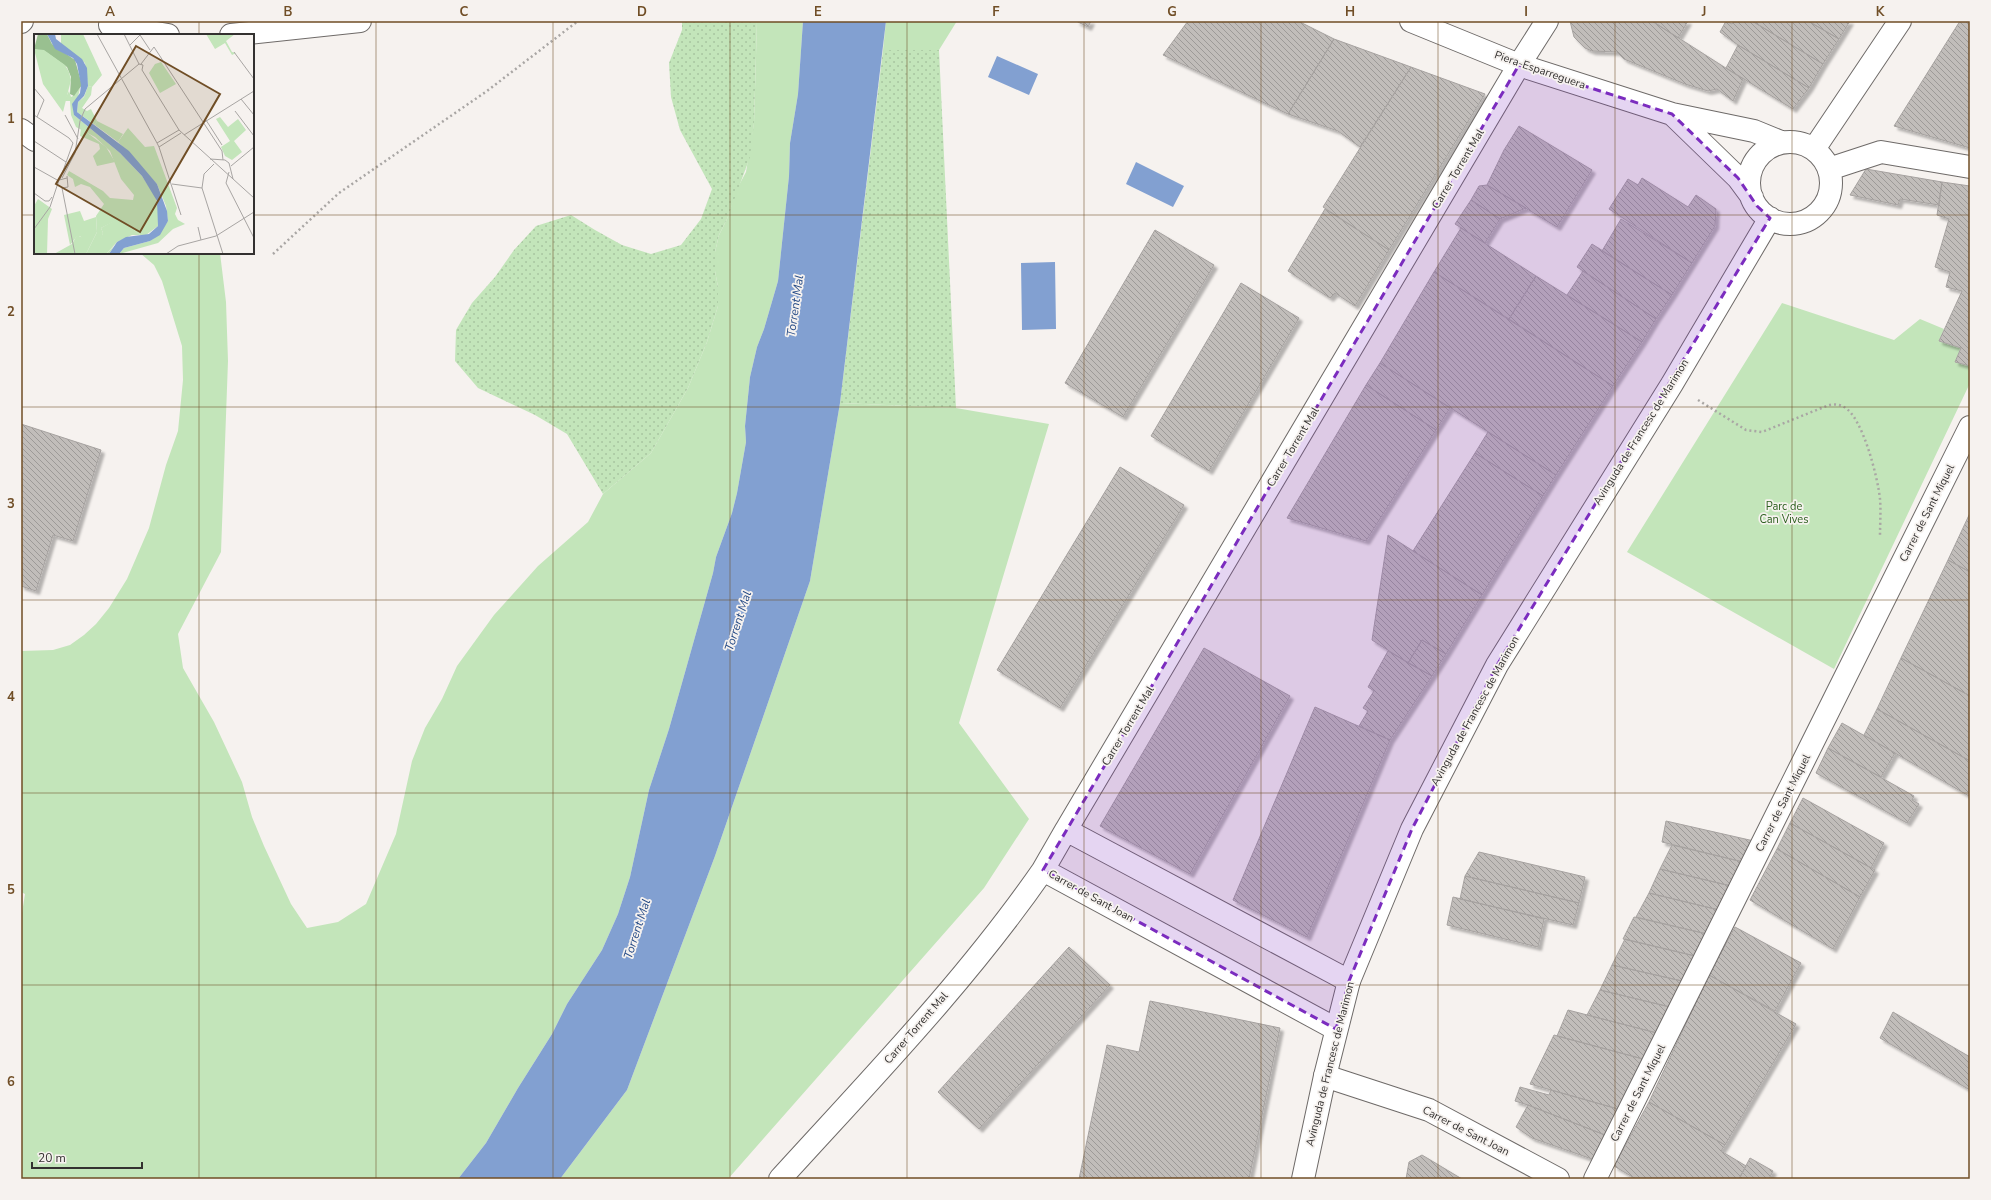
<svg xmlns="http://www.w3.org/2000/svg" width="1991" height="1200" viewBox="0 0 1991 1200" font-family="'Nunito Sans',sans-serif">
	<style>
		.green { fill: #c3e5ba }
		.garden { fill: url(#garden-dots) }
		.water { fill: #82a0d1 }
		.building { fill: url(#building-back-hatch); stroke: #a6a2a0; filter: url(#shadow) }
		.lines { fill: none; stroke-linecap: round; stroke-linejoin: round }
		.street-casing { stroke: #6e6a68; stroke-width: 24 }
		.secondary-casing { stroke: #6e6a68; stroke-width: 24 }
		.path { stroke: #a9a6a4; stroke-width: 2.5; stroke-dasharray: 2 3; stroke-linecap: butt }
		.street { stroke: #fff; stroke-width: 22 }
		.secondary { stroke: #fff; stroke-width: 22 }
		.marked { fill: #7b2cbf; fill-opacity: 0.2; stroke: #7b2cbf; stroke-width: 3; stroke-dasharray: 8 5; stroke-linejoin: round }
		.grid { fill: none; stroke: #704e26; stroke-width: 1; stroke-opacity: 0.55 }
		.labels { text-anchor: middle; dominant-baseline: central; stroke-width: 3.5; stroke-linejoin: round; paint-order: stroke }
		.street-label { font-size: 11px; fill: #333130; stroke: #f6f2ef }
		.park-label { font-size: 11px; fill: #2c5f1e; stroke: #f6f2ef }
		.water-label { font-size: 12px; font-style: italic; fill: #254a86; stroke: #f6f2ef }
		.inset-road { fill: none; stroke: #a8a5a3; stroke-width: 1 }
		.view { fill: #704e26; fill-opacity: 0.15; stroke: #704e26; stroke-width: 2 }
		.inset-edge { fill: none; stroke: #333130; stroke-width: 2 }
		.neatline { fill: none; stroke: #704e26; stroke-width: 1.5 }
		.grid-label { font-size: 13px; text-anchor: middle; font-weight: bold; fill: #704e26 }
	</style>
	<defs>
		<pattern id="garden-dots" width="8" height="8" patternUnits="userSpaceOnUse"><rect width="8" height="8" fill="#c3e5ba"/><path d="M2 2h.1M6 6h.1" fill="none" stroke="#a8c5a0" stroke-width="1.8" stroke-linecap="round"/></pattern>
		<pattern id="building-back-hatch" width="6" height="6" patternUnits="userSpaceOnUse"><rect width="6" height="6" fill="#c1bdba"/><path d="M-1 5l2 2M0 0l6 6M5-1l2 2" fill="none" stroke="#9d9a98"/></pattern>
		<filter id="shadow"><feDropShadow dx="3.5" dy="3.5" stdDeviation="1" flood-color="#0004"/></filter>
	</defs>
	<rect width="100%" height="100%" fill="#f6f2ef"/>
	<path class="green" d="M757,21H803L798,94L790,143L789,176L778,281L764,329L757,347L750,377L745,426L746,442L737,493L732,513L716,557L713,573L669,729L649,790L630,877L618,914L602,950L567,1004L552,1034L518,1088L486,1143L458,1179H21V919L25,894L21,892V651L53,650L70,645L84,635L96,624L109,608L127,579L149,528L166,465L178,431L183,380L182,346L162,281L154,265L140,253H220L226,302L228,361L221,552L178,634L183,668L214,722L242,782L252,817L264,846L291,904L307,928L338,922L366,904L396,834L412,761L425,728L442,699L457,666L494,615L538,566L588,522L603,494L651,453L688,388L707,342L718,306V287L715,271V252L719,235L727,219L737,189L746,172L754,123Z
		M886,21H957L939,50H883Z
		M1782,303L1894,340L1920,319L1944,329L1939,341L1961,348L1956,362L1970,366V383L1834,669L1627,552Z
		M840,403L956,408L1049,424L959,723L1029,819L984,888L728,1179H560L627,1090L715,856L810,581Z"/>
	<path class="garden" d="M682,21H757L754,123L750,157L727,219L719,235L715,252V271L718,287V306L707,342L688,388L651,453L603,494L567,434L535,415L478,388L455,361L456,330L472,303L495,277L514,250L536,226L571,215L595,230L622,245L651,254L681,245L701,219L712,189L680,130L671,97L669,63L682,30Z
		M883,50H939L956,408L840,403Z"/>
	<path class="water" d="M803,21H886L840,403L810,581L715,856L627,1090L560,1179H458L486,1143L518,1088L552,1034L567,1004L602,950L618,914L630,877L649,790L669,729L713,573L716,557L732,513L737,493L746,442L745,426L750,377L757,347L764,329L778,281L789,176L790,143L798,94Z
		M997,56L1038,74L1029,95L988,77Z
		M1136,162L1184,186L1173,207L1126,184Z
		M1055,262L1056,329L1022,330L1021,263Z"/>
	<path class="building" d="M1076,21H1091L1088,27Z
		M1188,21H1298L1334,39L1288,114L1163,55Z
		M1570,21H1652L1743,79L1733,101L1717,89L1708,91L1685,84L1624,59L1617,52L1592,51L1585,48L1574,37Z
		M1652,21H1688L1678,38Z
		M1726,21L1732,24L1734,21H1752L1823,64L1809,88L1738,45L1720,32Z
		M1752,21H1808L1839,39L1823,64Z
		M1808,21H1850L1839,39Z
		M1960,21H1970V148L1894,126Z
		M1334,39L1411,67L1360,147L1338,131L1288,114Z
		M1738,45L1809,88L1793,109L1726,68Z
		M1411,67L1485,94L1389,250L1323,207Z
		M1519,126L1592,170L1557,227L1487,185L1504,150Z
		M1866,169L1942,182L1939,205L1900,199L1898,205L1850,195Z
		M1642,178L1688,207L1696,195L1716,209L1715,226L1692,263L1609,209L1628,179L1638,185Z
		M1942,182L1970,186V366L1955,362L1961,348L1939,341L1962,291L1946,287L1950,272L1935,267L1949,219L1937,215Z
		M1487,185L1526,208L1500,219L1471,200L1479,186Z
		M1471,200L1500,219L1485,243L1455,224Z
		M1325,209L1389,250L1355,306L1335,293L1330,298L1288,271Z
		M1621,219L1692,263L1672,295L1602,251Z
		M1461,228L1536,276L1509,319L1434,272Z
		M1155,230L1214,265L1123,417L1065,383Z
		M1592,244L1672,295L1656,319L1577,267Z
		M1583,271L1656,319L1642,342L1567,295Z
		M1434,272L1613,386L1556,475L1380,363Z
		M1536,276L1642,342L1613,386L1509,319Z
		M1241,283L1299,318L1209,471L1151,436Z
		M1380,363L1450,408L1436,430L1366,385Z
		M1366,385L1436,430L1366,541L1287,518Z
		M21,424L101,450L73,541L53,535L36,591L21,586Z
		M1488,432L1556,475L1543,496L1475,453Z
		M1475,453L1543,496L1482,595L1413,551Z
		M1120,467L1184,505L1060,708L997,670Z
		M1970,513V572L1948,560Z
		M1388,535L1482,595L1446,654L1422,640L1408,663L1372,640Z
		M1948,560L1970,572V696L1901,658Z
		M1422,640L1446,654L1432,676L1408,663Z
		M1204,648L1290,696L1190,874L1100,826Z
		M1388,651L1432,676L1390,740L1359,726L1368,711L1363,708L1374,691L1368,687Z
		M1901,658L1970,696V761L1877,709Z
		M1315,707L1390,740L1307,937L1233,900Z
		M1877,709L1970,761L1969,796L1864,735Z
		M1842,723L1895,753L1881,777L1828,748Z
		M1828,748L1914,796L1912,800L1919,804L1907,823L1816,773Z
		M1803,798L1884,843L1871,868L1790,823Z
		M1666,821L1754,841L1743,862L1662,842Z
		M1790,823L1875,870L1860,897L1777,849Z
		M1672,845L1743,862L1731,886L1660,869Z
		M1777,849L1860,897L1833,949L1750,900Z
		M1479,852L1585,877L1579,903L1465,876Z
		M1660,869L1731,886L1719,910L1649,893Z
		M1465,876L1579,903L1573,925L1460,899Z
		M1649,893L1719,910L1707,934L1636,917Z
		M1453,897L1544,919L1538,947L1447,925Z
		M1634,917L1707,934L1695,956L1623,939Z
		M1735,927L1801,963L1775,1011L1709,975Z
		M1625,939L1695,956L1682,981L1612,965Z
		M1069,947L1110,985L979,1129L938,1092Z
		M1612,965L1682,981L1670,1007L1600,990Z
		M1709,975L1796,1024L1725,1145L1649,1102Z
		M1600,990L1670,1007L1657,1033L1587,1015Z
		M1150,1001L1280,1028L1249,1179H1079L1107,1045L1139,1052Z
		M1568,1010L1657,1033L1643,1059L1557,1036Z
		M1893,1012L1970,1057V1090L1880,1038Z
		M1554,1035L1643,1059L1618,1109L1530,1084Z
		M1520,1087L1549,1095L1551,1090L1618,1109L1605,1135L1528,1105L1515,1101Z
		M1649,1102L1725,1145L1721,1151L1746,1166L1739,1179H1636L1614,1166Z
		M1528,1105L1605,1135L1592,1159L1532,1138L1516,1127Z
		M1422,1155L1462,1179H1406L1409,1162Z
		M1750,1158L1773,1171L1769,1179H1739Z"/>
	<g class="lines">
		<g class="street-casing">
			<path id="street" d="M1829,169L1881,152L1970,167
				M1066,830L1519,65L1547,21
				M1336,1029L1043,870L1066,830L1349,981
				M1325,1076L1429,1110L1558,1179
				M780,1179C871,1079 966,981 1043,870
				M1595,1179L1970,427"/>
		</g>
		<g class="secondary-casing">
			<path id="secondary" d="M1411,21L1519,65L1672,114L1754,131L1781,142
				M21,22L22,21
				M110,25L168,35
				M231,35L360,21
				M1672,114L1738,178L1752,197
				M21,130L35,140
				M1749 183a41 41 0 1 1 82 0a41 41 0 1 1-82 0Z
				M1814,149L1900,21
				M1303,1179L1325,1076L1349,981L1412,829L1497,665L1672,384L1770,218"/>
		</g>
		<path class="path" d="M273,254L339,193L487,91L578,21
			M1698,400L1746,430L1762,432L1829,405C1834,404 1839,404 1844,407C1863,417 1878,479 1880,499C1881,511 1880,524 1880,536"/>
		<use href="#street" class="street"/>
		<use href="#secondary" class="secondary"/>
	</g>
	<path class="marked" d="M1519,65L1672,114L1738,178L1757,206L1770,218L1497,665L1412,829L1349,981L1336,1029L1043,870Z"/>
	<path class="grid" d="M199,21V35M376,21V1179M553,21V1179M730,21V1179M907,21V1179M1084,21V1179M1261,21V1179M1438,21V1179M1615,21V1179M1792,21V1179M21,215H35M253,215H1970M199,253V1179M21,407H1970M21,600H1970M21,793H1970M21,985H1970"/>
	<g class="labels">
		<g class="street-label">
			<text transform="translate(1540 70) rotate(19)">Piera-Esparreguera</text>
			<text transform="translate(1458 169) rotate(-59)">Carrer Torrent Mal</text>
			<text transform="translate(1641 432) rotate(-58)">Avinguda de Francesc de Marimon</text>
			<text transform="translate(1293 447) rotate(-59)">Carrer Torrent Mal</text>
			<text transform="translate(1927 513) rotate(-63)">Carrer de Sant Miquel</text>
			<text transform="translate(1475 711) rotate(-61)">Avinguda de Francesc de Marimon</text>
			<text transform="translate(1128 726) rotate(-59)">Carrer Torrent Mal</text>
			<text transform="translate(1783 803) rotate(-63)">Carrer de Sant Miquel</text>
			<text transform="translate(1091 896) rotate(29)">Carrer de Sant Joan</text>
			<text transform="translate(916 1028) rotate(-49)">Carrer Torrent Mal</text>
			<text transform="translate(1330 1064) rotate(-76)">Avinguda de Francesc de Marimon</text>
			<text transform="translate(1638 1093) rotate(-63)">Carrer de Sant Miquel</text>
			<text transform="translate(1466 1131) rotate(27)">Carrer de Sant Joan</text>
		</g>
		<g class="park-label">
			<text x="1784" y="506">Parc de<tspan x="1784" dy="13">Can Vives</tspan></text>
		</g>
		<g class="water-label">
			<text transform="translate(795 306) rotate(-82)">Torrent Mal</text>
			<text transform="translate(738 621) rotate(-72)">Torrent Mal</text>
			<text transform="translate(637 929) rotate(-72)">Torrent Mal</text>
		</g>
	</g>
	<g transform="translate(34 34)">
		<rect width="220" height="220" fill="#f6f2ef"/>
		<path d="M172,0H201L192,7L198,18L202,19L198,21L191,9L181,15ZM127,28L142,50L126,59L115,39L121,30ZM54,52L58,53L57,61L48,74L53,77L57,75L63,87L61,91L43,78L44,68L50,63ZM46,54L40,81L86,119L108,142L121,162L125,174L124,192L112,201H106L85,185L67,194L69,199L66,209L72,220L80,212L75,220H52L63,198L62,182L70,170L56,153L47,150L41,153L39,145L33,141L35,137L69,157L76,164L99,166L100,161L87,145L76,117L61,103L42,93L37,81L36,67H30L35,57L37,63L39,62ZM186,83L194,93L204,85L212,96L200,107L208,118L198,126L191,122L187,113L196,107L182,85ZM94,94L111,113L120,112L143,174L141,180L144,186L151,190L139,195L124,209L85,220L90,214L116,207L124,201L134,187L132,172L123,150L84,108ZM4,165L18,175L14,185L13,220H0V172ZM43,201L49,204L52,220H20L38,210Z" fill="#c3e5ba"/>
		<path d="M4,0H13L18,10L41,26L48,51L40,62L36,60L37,43L33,33L12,18L0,15Z" fill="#99c090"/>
		<path d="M27,0H49L68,41L58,53L54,52L51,29L27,10ZM0,15L10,16L31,31L35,38L37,46L29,78L9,50ZM63,87L89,100L84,108L61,91ZM47,94L72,113L81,128L63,132L59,122L66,115L65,110L46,102ZM46,177L50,187L62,183L63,198L52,220L49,218V206L46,202H43L36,211L30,181ZM85,184L106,201H98L83,208L72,220L62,216L69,199L67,194Z" fill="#c3e5ba"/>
		<path d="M13,0H21L22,5L48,25L53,34L54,52L50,62L44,68L43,78L95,117L123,150L133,177L134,187L126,201L116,207L90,214L85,220H75L83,208L92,203L115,200L124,192L123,167L108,142L86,119L40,81L38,70L46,59L47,51L43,30L39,24L21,15Z" fill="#82a0d1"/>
		<path class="inset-road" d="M63,0L123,109M90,0L105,30M96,11L106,1L116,16M200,18L220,45M107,30L120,13L188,117L189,126M108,36L145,96L220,164M0,54L10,66L3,83M207,65L220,81M201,77L220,102M0,81L35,104L39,109L26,145M31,81L44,105M172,86L188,111M145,96L123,109L125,113L147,99M150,101L220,57M0,107L32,128M125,113L147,181M176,125L191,126L195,129L199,145M180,130L170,140L168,154L189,220M197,132L220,113M0,133L25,147M195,138L192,149L220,204M28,144L41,119L46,87L51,75L105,30L109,31L108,36M138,150L168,154M25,151L28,154L34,153L33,142M28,154L41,220M0,159L11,167H15L18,163M164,193L167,206M0,195L16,173L25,146L33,144M132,220L144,212L182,202L220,178"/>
		<path class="view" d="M102,12L186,60L106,198L22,150Z"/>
		<rect width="220" height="220" class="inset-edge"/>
	</g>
	<rect width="1991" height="1200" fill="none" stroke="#f6f2ef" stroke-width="44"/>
	<path d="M32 1162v6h110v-6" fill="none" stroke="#333130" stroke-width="2"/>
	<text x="38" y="1162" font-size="12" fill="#333130" stroke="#f6f2ef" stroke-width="3" paint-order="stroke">20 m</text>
	<rect x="22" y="22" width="1947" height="1156" class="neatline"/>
	<g class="grid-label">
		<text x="110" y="16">A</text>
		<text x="288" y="16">B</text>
		<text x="464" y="16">C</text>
		<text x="642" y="16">D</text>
		<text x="818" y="16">E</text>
		<text x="996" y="16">F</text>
		<text x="1172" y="16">G</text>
		<text x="1350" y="16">H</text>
		<text x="1526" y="16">I</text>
		<text x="1704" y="16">J</text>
		<text x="1880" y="16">K</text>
		<text x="11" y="123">1</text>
		<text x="11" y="316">2</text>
		<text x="11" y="508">3</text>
		<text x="11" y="701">4</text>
		<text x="11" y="894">5</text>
		<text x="11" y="1086">6</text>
	</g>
</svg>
